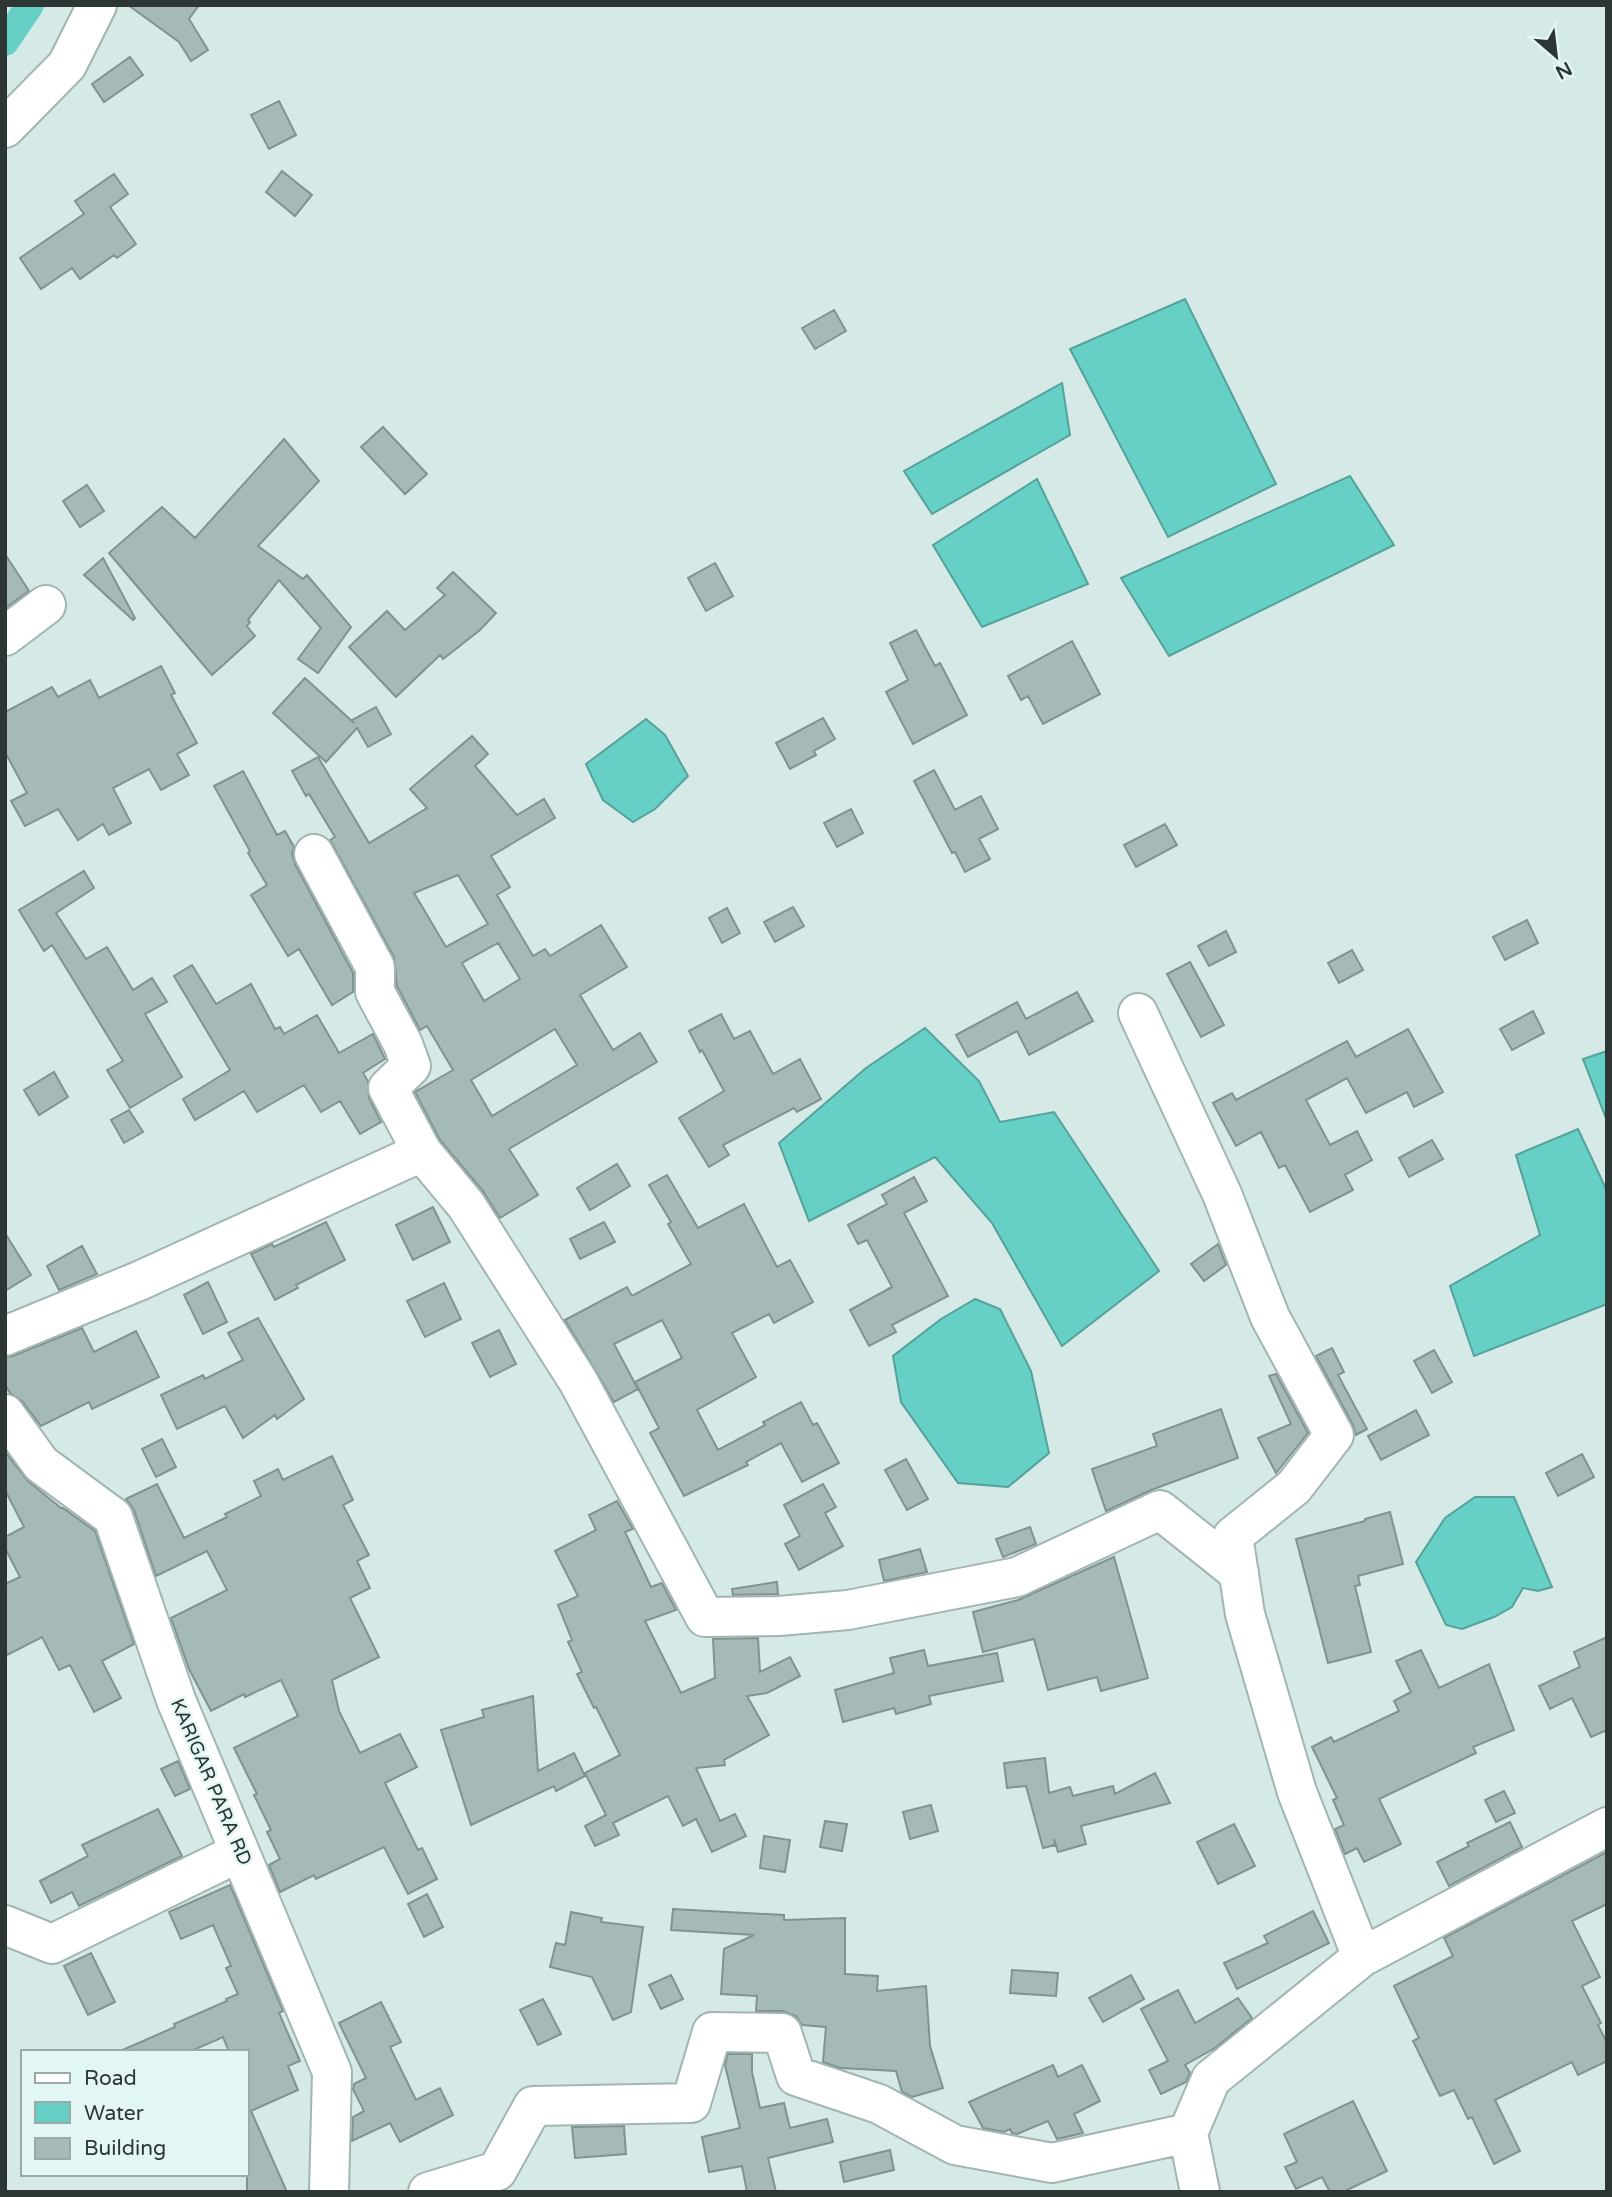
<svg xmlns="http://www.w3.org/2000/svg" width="1612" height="2197" viewBox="0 0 1612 2197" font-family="'Varela Round',sans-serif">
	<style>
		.water { fill: #66d0c6; stroke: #55a29a; stroke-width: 2 }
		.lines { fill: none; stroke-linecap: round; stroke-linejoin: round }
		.canal { stroke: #66d0c6; stroke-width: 28 }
		.building { fill: #a5b9b7; stroke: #809391; stroke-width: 2; fill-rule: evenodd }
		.minor-casing { stroke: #a1b5b3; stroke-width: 42 }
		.minor { stroke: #fff; stroke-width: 38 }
		.labels { text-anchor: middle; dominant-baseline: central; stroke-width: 5; stroke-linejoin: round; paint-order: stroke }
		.street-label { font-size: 19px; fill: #2d3635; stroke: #e2f7f4 }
	</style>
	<rect width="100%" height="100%" fill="#d5eae7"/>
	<path class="water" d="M1185,299L1276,484L1168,537L1070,349Z
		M1062,383L1070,435L932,514L904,471Z
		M1350,476L1394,545L1169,656L1121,578Z
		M1037,479L1088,584L982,627L933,545Z
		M646,719L665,735L688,776L655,809L633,822L603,800L586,764Z
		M925,1028L979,1081L1000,1122L1054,1112L1159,1271L1062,1346L992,1223L935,1157L809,1221L779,1143L866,1068Z
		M1607,1051V1121L1583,1059Z
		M1578,1129L1607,1191V1304L1474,1356L1450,1286L1540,1235L1516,1155Z
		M975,1299L1000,1309L1031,1371L1049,1453L1008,1487L958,1483L901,1402L893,1356L941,1319Z
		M1475,1497H1514L1552,1587L1538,1591L1523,1588L1512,1607L1494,1617L1462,1629L1446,1625L1416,1562L1445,1518Z"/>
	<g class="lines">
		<path class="canal" d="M5,42L30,5"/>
	</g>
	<path class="building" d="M128,5H199L189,19L208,50L191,61L179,42Z
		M130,57L143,75L104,102L92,84Z
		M279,101L296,135L269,149L251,115Z
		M282,171L312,195L295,216L266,192Z
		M114,174L128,194L110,207L136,244L117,258L114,255L80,279L72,268L41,289L20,258L84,214L75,201Z
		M834,310L846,331L815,349L802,328Z
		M383,427L427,474L405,494L361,447Z
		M284,439L319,481L258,546L303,579L307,575L351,627L318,673L298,659L321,628L279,580L248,620L250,622L247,626L255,636L212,675L109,553L162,507L195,538Z
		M87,485L104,511L80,527L63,501Z
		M5,554L29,591L5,608Z
		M103,558L135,618L133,620L84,575Z
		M715,563L733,596L706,611L688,578Z
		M453,572L496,613L480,630L443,659L440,655L396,697L349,647L387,611L405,630L445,595L437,588Z
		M916,630L935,666L940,663L967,715L913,744L886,692L908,680L890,643Z
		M1072,641L1100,694L1043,724L1028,696L1021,700L1008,676Z
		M161,666L175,693L171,695L197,743L177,754L189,775L161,790L149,769L113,788L131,823L109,835L103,824L78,840L58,809L25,826L11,801L27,793L5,752V712L52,687L58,697L90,680L99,698Z
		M305,678L354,723L352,720L376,707L391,734L368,747L357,728L326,762L273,713Z
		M823,718L835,739L814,751L816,755L790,769L776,743Z
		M472,736L488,754L475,766L517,815L544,799L555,818L491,856L510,887L497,895L533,956L545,949L550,956L601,925L627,967L580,995L613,1050L640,1033L657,1062L509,1149L538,1195L500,1218L483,1191L440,1140L415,1092L453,1070L427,1026L420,1030L397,986L394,957L330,840L335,837L309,794L306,796L292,771L318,757L369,843L427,808L410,789ZM458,875L488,924L446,947L414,893ZM498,943L520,979L484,1001L462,963ZM555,1029L577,1065L492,1116L471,1080Z
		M934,770L955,810L981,796L998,829L979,839L990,859L965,872L955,852L952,853L914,781Z
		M243,771L277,835L285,831L294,847L292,854L295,864L353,973V992L332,1005L299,949L288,956L251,895L267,885L248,853L250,851L214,786Z
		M851,809L863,833L837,847L824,823Z
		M1165,824L1177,845L1136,867L1124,845Z
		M84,871L94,888L56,913L86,959L107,947L133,990L152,978L167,1002L145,1014L182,1077L130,1108L107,1070L123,1061L52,945L44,951L19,910Z
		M793,907L804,926L775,942L764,922Z
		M727,908L740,933L722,943L709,918Z
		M1527,920L1538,943L1505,960L1493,937Z
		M1226,931L1236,952L1209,966L1198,946Z
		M1352,950L1363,970L1339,983L1328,963Z
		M1190,962L1224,1025L1201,1037L1167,974Z
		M192,965L216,1004L251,984L275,1029L280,1027L284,1034L317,1015L339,1053L373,1034L385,1059L363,1073L368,1081L369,1098L381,1122L360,1134L340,1101L321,1112L304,1085L257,1112L244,1091L195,1120L183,1099L230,1070L174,976Z
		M1077,992L1093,1021L1029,1055L1017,1031L968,1057L956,1035L1017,1002L1026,1019Z
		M1533,1011L1544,1033L1512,1050L1500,1029Z
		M721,1014L734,1039L750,1031L773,1074L800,1059L821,1099L797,1112L794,1108L723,1145L729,1155L709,1167L679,1118L724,1091L702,1050L700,1052L689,1031Z
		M1408,1029L1443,1092L1414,1107L1407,1092L1366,1113L1347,1078L1306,1100L1330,1145L1357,1131L1372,1160L1345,1175L1353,1190L1310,1212L1285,1165L1279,1168L1261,1132L1236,1146L1213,1103L1232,1093L1236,1100L1347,1041L1356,1057Z
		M54,1072L68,1097L39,1115L24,1090Z
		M129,1110L143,1132L124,1143L111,1120Z
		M1432,1140L1443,1159L1409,1177L1399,1158Z
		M617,1164L630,1186L590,1210L577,1188Z
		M667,1175L698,1228L744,1204L777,1267L790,1260L813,1302L774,1323L769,1314L732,1333L756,1377L697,1410L718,1450L765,1425L763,1422L801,1402L813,1425L817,1423L839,1463L802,1482L781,1443L746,1462L748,1465L684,1496L650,1433L659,1428L635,1382L682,1358L662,1320L614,1344L638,1389L614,1402L565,1320L627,1287L632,1296L691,1264L668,1224L671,1222L649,1185Z
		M914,1177L927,1201L904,1213L948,1296L892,1325L896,1332L869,1346L850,1310L892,1287L867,1240L858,1244L848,1225L887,1204L882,1195Z
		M433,1207L450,1242L413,1260L396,1225Z
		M326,1222L345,1260L296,1285L298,1288L275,1300L251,1254L272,1244L274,1247Z
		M604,1222L615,1242L580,1259L570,1239Z
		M5,1233L31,1275L5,1291Z
		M1218,1244L1226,1265L1204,1281L1191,1264Z
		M82,1246L97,1274L59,1290L47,1266Z
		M208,1282L227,1322L203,1334L184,1295Z
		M444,1283L461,1319L425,1337L407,1301Z
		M258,1318L304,1399L277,1419L275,1415L243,1438L225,1406L177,1429L161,1395L203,1375L205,1379L243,1360L228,1333Z
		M82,1328L94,1352L136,1331L159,1377L92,1409L89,1402L41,1426L22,1401L10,1393L5,1384V1357L13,1356Z
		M499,1330L516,1364L490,1377L472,1343Z
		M1332,1348L1344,1372L1338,1375L1367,1429L1356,1435L1353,1425L1316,1356Z
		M1434,1350L1452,1382L1432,1393L1414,1361Z
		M1276,1374L1308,1433L1276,1473L1258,1438L1291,1424L1269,1376Z
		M1221,1409L1238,1458L1151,1490L1106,1511L1092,1469L1157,1446L1153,1434Z
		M1416,1410L1429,1435L1381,1460L1368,1436Z
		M162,1439L176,1467L156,1477L142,1449Z
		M5,1452L28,1481L61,1508H63L95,1531L134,1644L102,1661L121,1698L94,1712L70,1665L59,1670L42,1637L5,1656V1584L20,1577L5,1548V1537L24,1527L5,1490Z
		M1582,1454L1594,1477L1558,1496L1546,1473Z
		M332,1456L353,1500L343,1505L369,1555L357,1561L370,1588L350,1598L379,1657L332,1680L339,1711L360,1753L400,1734L417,1767L385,1783L418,1850L422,1848L437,1879L408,1894L384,1847L316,1879L314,1875L280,1892L269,1865L280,1859L267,1832L271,1830L254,1795L257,1794L234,1748L298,1716L281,1680L245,1697L244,1694L211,1711L189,1669L171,1618L227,1590L207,1551L156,1576L134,1510L126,1499L157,1484L184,1538L227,1517L225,1514L261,1496L254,1481L278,1469L283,1480Z
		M906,1459L928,1499L907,1510L885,1470Z
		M823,1484L836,1507L825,1513L843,1546L799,1570L785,1544L800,1536L784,1505Z
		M617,1501L633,1529L625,1532L651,1587L662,1583L676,1610L645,1621L681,1693L715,1678L713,1639L758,1638L760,1672L790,1657L800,1676L767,1693L747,1696L769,1735L724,1760L725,1765L696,1768L720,1821L735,1814L746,1836L712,1852L696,1819L683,1826L668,1796L613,1823L619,1835L595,1846L585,1826L606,1815L585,1773L620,1755L596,1707L594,1708L577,1674L582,1672L568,1642L572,1640L558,1605L578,1596L555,1551L596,1530L589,1515Z
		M1390,1512L1403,1564L1358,1576L1360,1585L1355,1586L1371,1652L1328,1663L1296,1539L1365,1521V1519Z
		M1030,1527L1036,1544L1003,1557L996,1539Z
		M920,1549L927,1572L884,1581L879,1560Z
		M1114,1557L1148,1678L1101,1691L1097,1677L1048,1690L1034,1639L983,1652L973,1612L1018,1600Z
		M777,1582L778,1594L733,1595L732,1589Z
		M1607,1637V1730L1591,1737L1572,1698L1550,1709L1539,1686L1580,1667L1574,1652Z
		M924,1650L928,1666L997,1653L1003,1681L929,1696L931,1704L896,1714L894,1708L843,1722L835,1690L894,1673L890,1658Z
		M1421,1650L1439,1688L1489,1664L1514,1730L1473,1747L1476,1753L1379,1799L1401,1844L1364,1862L1357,1848L1345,1854L1335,1829L1344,1825L1333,1800L1337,1798L1312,1747L1331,1737L1334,1742L1399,1711L1394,1701L1411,1692L1396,1661Z
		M533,1696L538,1771L574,1753L585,1776L556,1791L554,1786L471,1825L441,1730L484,1717L482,1710Z
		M1045,1758L1049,1793L1070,1787L1073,1796L1113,1786L1115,1794L1155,1773L1170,1803L1081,1826L1086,1844L1058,1852L1054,1839L1055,1845L1043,1848L1026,1786L1007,1788L1004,1763Z
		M178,1761L190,1789L175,1796L161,1769Z
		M1504,1791L1515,1813L1496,1822L1485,1800Z
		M931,1805L938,1831L910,1839L903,1812Z
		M158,1809L182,1856L79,1906L72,1892L51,1903L40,1881L88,1856L82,1845Z
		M825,1821L847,1824L842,1851L820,1847Z
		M1510,1822L1522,1847L1449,1886L1437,1862L1469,1846L1467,1843Z
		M1234,1824L1255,1866L1218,1884L1197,1842Z
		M764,1836L790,1840L785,1872L760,1868Z
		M1607,1852V1904L1572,1921L1600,1977L1582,1986L1601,2023L1598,2025L1607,2043V2061L1578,2075L1572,2062L1495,2100L1520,2151L1494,2164L1472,2117L1468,2119L1454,2090L1440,2096L1413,2041L1419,2038L1394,1986L1453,1956L1444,1938Z
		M230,1885L283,2011L279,2013L300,2061L288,2066L298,2090L251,2111L287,2192H247V2052H229L223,2037L189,2052H118L175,2027L174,2024L227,2001L226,1999L238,1994L226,1968L231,1966L213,1925L181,1939L169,1912Z
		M427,1894L443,1927L424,1937L408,1904Z
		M673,1909L784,1915V1920L845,1918V1974L878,1976L877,1991L926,1986L930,2046L943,2088L912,2097L902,2092L896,2071L840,2068L823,2062L826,2027L802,2025L796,2016L783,2011H756L757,1996L721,1994L724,1949L754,1935L671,1930Z
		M1313,1911L1329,1943L1237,1989L1224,1963L1268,1943L1264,1936Z
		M571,1912L602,1918L601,1922L643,1927L631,2012L613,2020L592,1977L550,1967L556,1943L565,1945Z
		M91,1953L115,2002L88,2015L64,1966Z
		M1012,1970L1058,1973L1056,1996L1010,1993Z
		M671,1975L683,1999L661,2009L649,1985Z
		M1131,1975L1144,1999L1103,2022L1089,1998Z
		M1178,1990L1195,2023L1238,1998L1252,2018L1215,2048L1185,2065L1190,2073L1186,2082L1161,2094L1149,2070L1168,2061L1141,2009Z
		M543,1999L561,2034L538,2045L520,2010Z
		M381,2002L401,2042L390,2047L416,2100L440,2088L453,2115L400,2142L390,2123L352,2141L353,2117L364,2111L353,2089L354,2084L366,2078L339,2023Z
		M728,2054H752V2072L760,2108L784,2103L790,2128L827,2119L833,2142L768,2158L776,2192H747L742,2166L709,2172L702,2137L740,2128L725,2065Z
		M1053,2065L1058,2077L1082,2065L1100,2101L1074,2114L1083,2133L1057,2139L1048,2121L1017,2134L1012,2133L1010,2129L1004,2132L983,2128L969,2102Z
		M1353,2101L1387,2171L1343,2192H1330L1322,2177L1296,2189L1285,2167L1297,2162L1284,2134Z
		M624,2126L626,2154L575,2158L572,2127Z
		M890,2150L894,2170L844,2182L840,2162Z"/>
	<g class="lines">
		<g class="minor-casing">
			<path id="minor" d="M5,128L67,65L97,5
				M5,636L46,605
				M314,854L375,967V992L403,1044L411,1066L388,1088L422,1152
				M1138,1013L1222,1194L1270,1317L1334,1435L1294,1487L1233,1536L1245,1614L1297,1792L1362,1957
				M5,1336L139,1281L422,1152L466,1205L578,1381L705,1617L779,1616L848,1610L1017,1577L1160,1510L1239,1573
				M5,1414L41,1464L113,1517L176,1700L332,2072L329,2192
				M5,1925L52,1944L240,1852
				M428,2192L497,2171L533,2106L691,2103L712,2032L782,2033L796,2076L879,2104L955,2145L1052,2163L1188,2133
				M1200,2192L1188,2133L1211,2079L1362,1957L1607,1827"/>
		</g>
		<use href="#minor" class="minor"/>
	</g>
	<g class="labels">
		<g class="street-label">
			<text transform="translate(211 1782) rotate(67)">KARIGAR PARA RD</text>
		</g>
	</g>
	<rect width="1612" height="2197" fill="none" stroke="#2d3635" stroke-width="14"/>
	<rect x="21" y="2050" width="228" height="126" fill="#e2f7f4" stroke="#9aaaa8" stroke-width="2"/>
	<rect x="35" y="2073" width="35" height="10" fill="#ffffff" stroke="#9aaaa8" stroke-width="2"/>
	<text x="84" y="2085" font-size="21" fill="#2d3635">Road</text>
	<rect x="35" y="2102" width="35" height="21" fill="#66d0c6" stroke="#9aaaa8" stroke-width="2"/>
	<text x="84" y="2120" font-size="21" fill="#2d3635">Water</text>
	<rect x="35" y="2138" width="35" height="21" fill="#a5b9b7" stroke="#9aaaa8" stroke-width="2"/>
	<text x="84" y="2155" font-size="21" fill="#2d3635">Building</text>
	<g transform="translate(1556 56) rotate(152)" stroke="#e2f7f4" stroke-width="5" paint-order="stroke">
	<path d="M0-5L12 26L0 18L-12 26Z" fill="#2d3635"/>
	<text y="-10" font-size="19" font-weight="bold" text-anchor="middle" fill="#2d3635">N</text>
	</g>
</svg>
